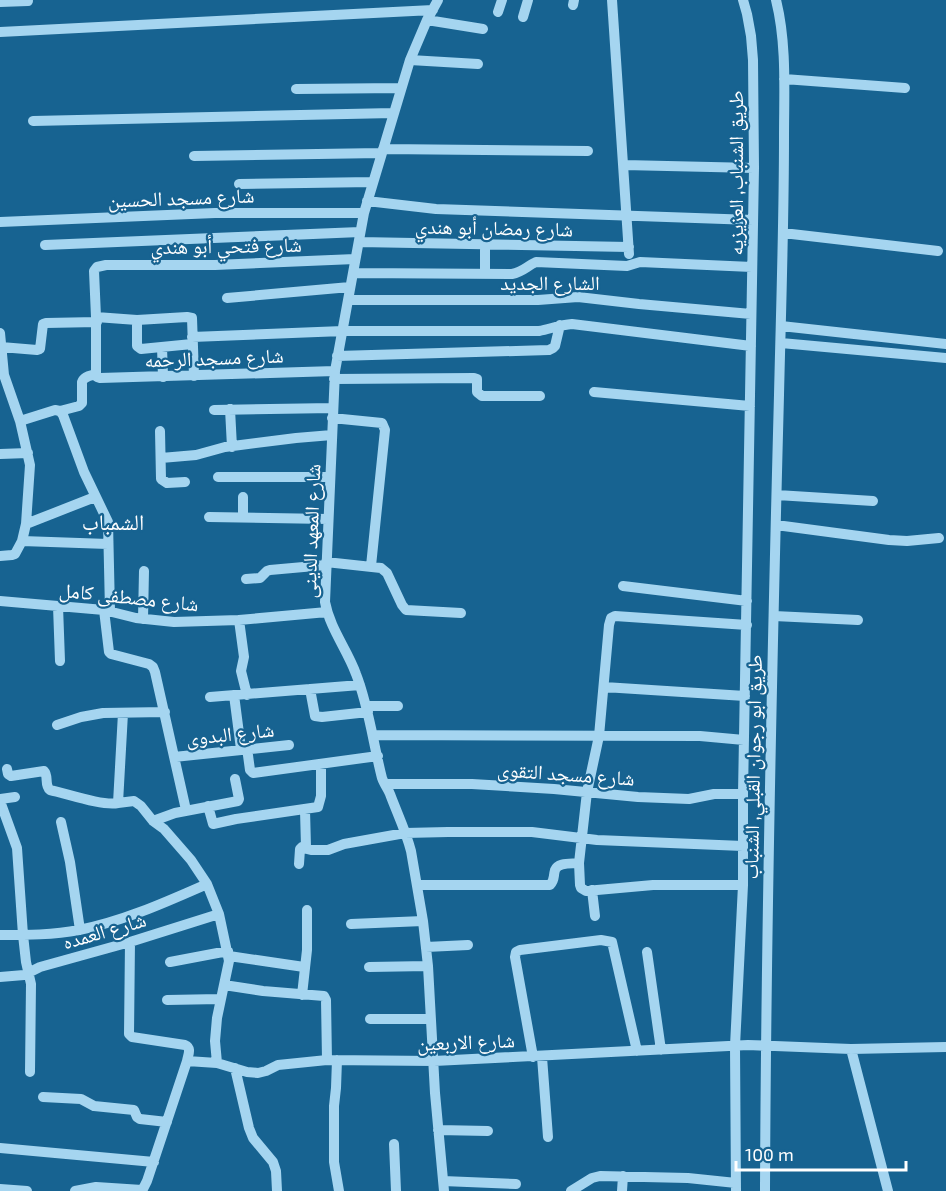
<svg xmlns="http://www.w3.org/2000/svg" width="946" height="1191" viewBox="0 0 946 1191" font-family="'Exo 2','Noto Naskh Arabic',sans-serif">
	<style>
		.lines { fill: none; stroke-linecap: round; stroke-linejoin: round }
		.minor { stroke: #a5d5f0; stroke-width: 10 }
		.labels { text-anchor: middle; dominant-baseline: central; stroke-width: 4.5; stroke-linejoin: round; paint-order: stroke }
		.street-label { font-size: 20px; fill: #fff; stroke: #176391 }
		.quarter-label { font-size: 22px; fill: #fff; stroke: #176391 }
	</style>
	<rect width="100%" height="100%" fill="#176391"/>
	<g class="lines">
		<path class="minor" d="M438,0L427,20L410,60L364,213L335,371L325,602C330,629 347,649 356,674C369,707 373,743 382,778C384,784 388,789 390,794C397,813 406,831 411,851L423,921L428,966L435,1093L444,1191
			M612,0L629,254
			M0,2L28,1
			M573,5L574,0
			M498,12L502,0
			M523,17L528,0
			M427,20L483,29
			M0,32L433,10
			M410,60L478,64
			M784,79L905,88
			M296,89L401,88
			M33,121L393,113
			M383,149L588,151
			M194,156L381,153
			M624,165L754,168
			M239,184L373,182
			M367,201L436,209L753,220
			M0,222L215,213H364
			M783,233L938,251
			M359,242L629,247
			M45,245L360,232
			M353,273L512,274C523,272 527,266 536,262L627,266L640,262L752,267
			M485,274V246
			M227,298L350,287
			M348,300H538L578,297L639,304L751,314
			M137,320L187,317L192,318L194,376
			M781,326L946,344
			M0,333L4,375L20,421L30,465L26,524L22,541L15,554L12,555L0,556
			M192,337L343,331H539C550,329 560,325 572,324L751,346
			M781,343L946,358
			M192,344L141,349L137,346V320L96,317L94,271L97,267L106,265H215L355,259
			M1,347L37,350L40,349L43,324L46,323L97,322
			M162,347L163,377
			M337,356L549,350L553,348L555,346L560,325
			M96,374L97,377L100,378L335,371
			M96,374V317
			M334,379L474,378L477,379V392L482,396H540
			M594,392L750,406
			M230,409L232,447
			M214,410L333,408
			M60,411L79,406L82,403V382C84,376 90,376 96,374
			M332,418L382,423L385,430L371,566
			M20,421L55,410L60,411L63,415L84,472L108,522L110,611
			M160,431L161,479L167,483L185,482
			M0,454L28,453
			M161,458L196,455L225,447L296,438L332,435
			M218,477H330
			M777,495L873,501
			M209,517L328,519
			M243,517V497
			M26,524L95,497
			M776,525L889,540L907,541L939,538
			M22,541L108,544
			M326,562L381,568L387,573L402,605L406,610L461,613
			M246,579L260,578L267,571L270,570L326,565
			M623,586L747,601
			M0,601L104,610L136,618L174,622L239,620L327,612
			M58,606L60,661
			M104,610L109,652L111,654L149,664L153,667L155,672L186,810
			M774,616L858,620
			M143,619L144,571
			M239,620L244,657L241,671L247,695
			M604,687L745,696
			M310,689L315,716L322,717L368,712
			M234,695L241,749
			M210,697L360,685
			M366,706H398
			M57,725L81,717L103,713L165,712
			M373,735L700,736L744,740
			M247,748L250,770L253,773L378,756
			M174,757L289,745
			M7,769L8,774L11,776L44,771C49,776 44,785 50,790C68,794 102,806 118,803L123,713
			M385,784H472L554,789L638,797L689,799L714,794H743
			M0,799L15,797
			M0,801L17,848L23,935L26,962L31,984L30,1072
			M118,803L134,801L141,806L153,821L164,829L191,860L207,884L219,914L229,961L217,1018L215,1041L217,1063
			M208,806L213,824L236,819L318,807L321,796V764
			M305,810L306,847L307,849L311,850H328L344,844L405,833L448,832H532L597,840L743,846
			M153,821L175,813L238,801L239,799L235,779
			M61,822L70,862L80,930
			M299,864L300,849L302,847H306
			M417,885H550C555,880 553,877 555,870C558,862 571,864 579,863
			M743,885H653L586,891L581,888L580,885L579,863L587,792L599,736L609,625L611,618L615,616L747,625
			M592,890L595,916
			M351,924L423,921
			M0,935C27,935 53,935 79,930C124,921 166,902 207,884
			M130,942L129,1034L132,1037L185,1045C192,1048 188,1055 187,1061L147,1181L142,1191
			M426,947L468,945
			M647,952L661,1050
			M229,956L304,967
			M170,962L228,951
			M369,967L428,966
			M0,977L24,975L40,967L130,942L219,914
			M224,985L263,991L324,996L326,1000L327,1060
			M302,995L307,950V910
			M167,1000L220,999
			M370,1019H431
			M851,1049L888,1191
			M533,1057L515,957L516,952L520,950L601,940L612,942L637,1051
			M542,1057L548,1137
			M337,1060L336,1088L334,1106V1162L339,1191
			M187,1061L217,1063L247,1072L258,1073L266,1071L278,1065L327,1060L434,1061L748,1045L851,1049L946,1047
			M235,1068L249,1128L253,1138L273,1162L276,1171L277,1191
			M43,1097L81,1099L94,1106L134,1110L137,1117L140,1119L167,1122
			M438,1130L488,1131
			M394,1144L396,1191
			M0,1148L154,1162
			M443,1181L516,1184
			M0,1189L27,1191
			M75,1191L96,1187L142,1190
			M571,1191L592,1178L600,1176L688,1178L736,1183
			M622,1191L623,1176
			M736,1191L735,1046L743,885V794L754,168L753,60L751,36L747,14L743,0
			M765,1191C766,925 772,660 779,395C781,309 784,223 784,137C784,92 787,44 776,0"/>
	</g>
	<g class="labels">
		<g class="street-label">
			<text transform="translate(735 173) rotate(-90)">طريق الشنباب, العزيزيه</text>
			<text transform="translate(181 197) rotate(-2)">شارع مسجد الحسين</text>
			<text transform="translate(494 227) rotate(1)">شارع رمضان أبو هندي</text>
			<text transform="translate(226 245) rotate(-1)">شارع فتحي أبو هندي</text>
			<text x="550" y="282">الشارع الجديد</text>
			<text transform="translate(214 357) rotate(-2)">شارع مسجد الرحمه</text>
			<text transform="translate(310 531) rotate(-88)">شارع المعهد الدينى</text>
			<text transform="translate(129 596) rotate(6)">شارع مصطفى كامل</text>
			<text transform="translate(230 733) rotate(-6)">شارع البدوى</text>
			<text transform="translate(752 767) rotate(-89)">طريق ابو رجوان القبلي, الشنباب</text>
			<text transform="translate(566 773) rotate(4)">شارع مسجد التقوى</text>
			<text transform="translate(104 930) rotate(-16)">شارع العمده</text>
			<text transform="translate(466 1041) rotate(-2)">شارع الاربعين</text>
		</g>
		<g class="quarter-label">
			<text x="113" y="521">الشمباب</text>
		</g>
	</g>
	<path d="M736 1161v9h170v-9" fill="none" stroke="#ffffff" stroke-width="3"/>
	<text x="745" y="1161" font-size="18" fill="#ffffff" stroke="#176391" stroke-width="4.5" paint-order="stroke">100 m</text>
</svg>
